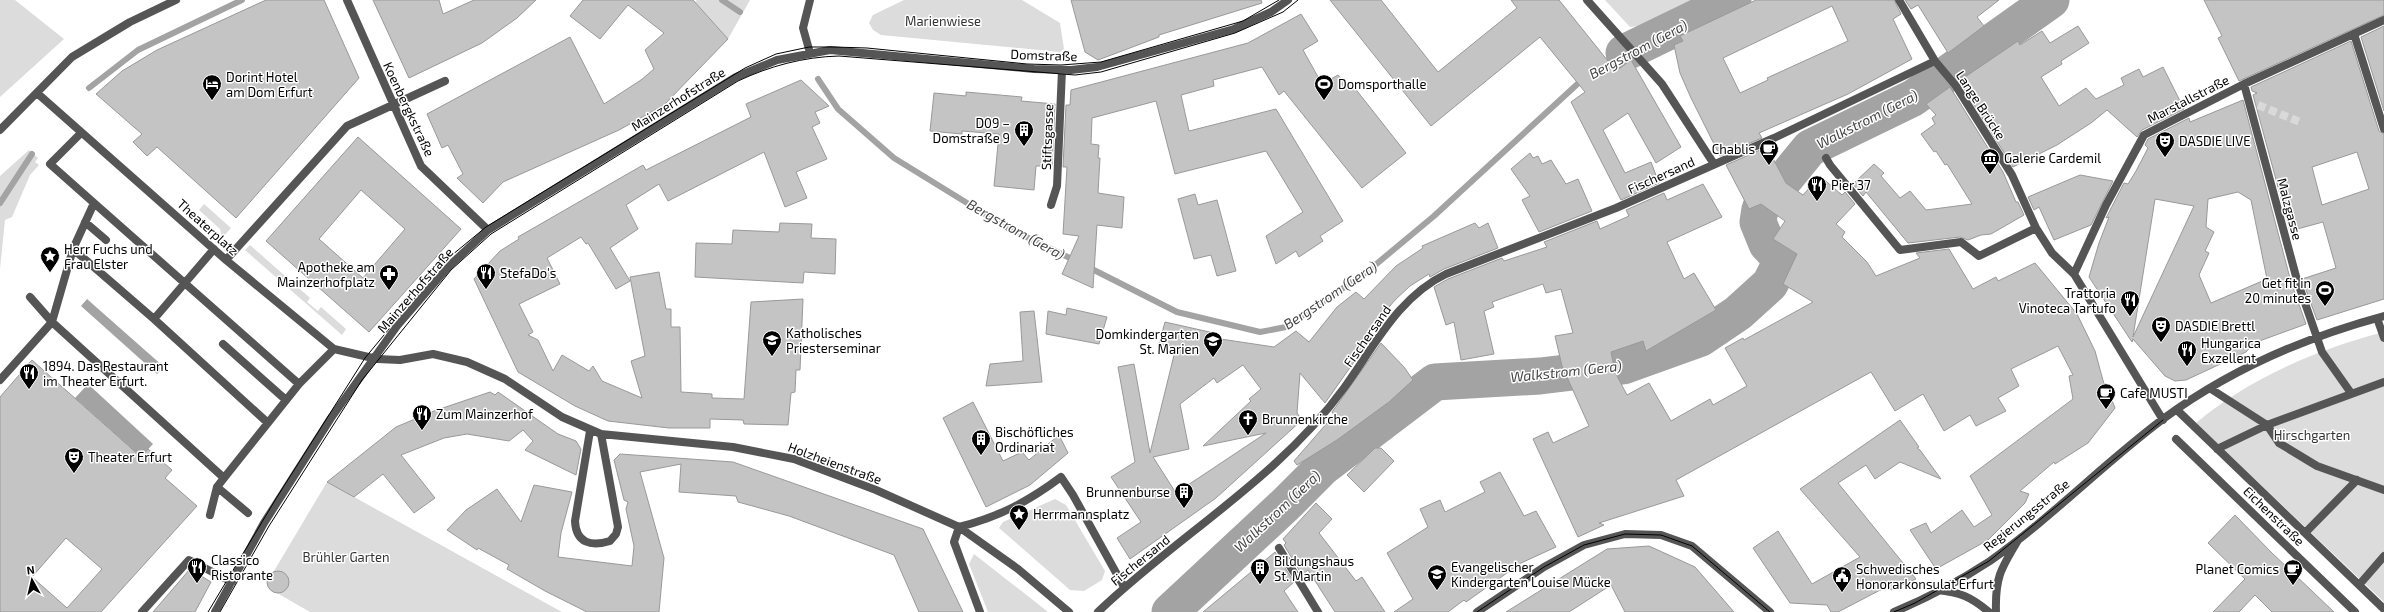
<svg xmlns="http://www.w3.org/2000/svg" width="2384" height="612" viewBox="0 0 2384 612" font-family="'Exo 2',sans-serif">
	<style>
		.green { fill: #dcdcdc }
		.water { fill: #a3a3a3 }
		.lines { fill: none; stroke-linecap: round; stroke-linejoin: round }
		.stream { stroke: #a3a3a3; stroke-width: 6 }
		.river { stroke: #a3a3a3; stroke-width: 37 }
		.building { fill: #c4c4c4; stroke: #999; fill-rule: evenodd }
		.street-tunnel { stroke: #d9d9d9; stroke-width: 8; stroke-dasharray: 8 4; stroke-linecap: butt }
		.street { stroke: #555; stroke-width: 8 }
		.tram { stroke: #000; stroke-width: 1 }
		.labels { text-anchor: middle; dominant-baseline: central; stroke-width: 3; stroke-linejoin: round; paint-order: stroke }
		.park-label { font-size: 13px; fill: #333; stroke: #fff }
		.street-label { font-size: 13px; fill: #000; stroke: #fff }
		.poi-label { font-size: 13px; fill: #000; stroke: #fff; text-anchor: start }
		.water-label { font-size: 14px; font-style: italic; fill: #444; stroke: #fff }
	</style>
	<rect width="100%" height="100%" fill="#fff"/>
	<path class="green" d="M0,0H15L64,39L0,97Z
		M697,0H750L728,39L695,2Z
		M904,0H1022L1060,23L1064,49L1060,52L881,35L873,30L869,23L873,15Z
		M1605,0H1693L1640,26L1630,27Z
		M29,150L38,158L35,162L39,165L30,175L12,217L5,220L0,269V176Z
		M204,204L231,228L222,238L220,229L199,210Z
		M250,245L310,298L307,302L318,311L321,307L346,329L342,335L245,250Z
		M2384,332V612H2381L2377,608L2384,602L2196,423C2249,379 2317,349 2384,332Z
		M327,482L562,612H310L270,589L268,581Z
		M1055,499L1066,505L1105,571L1102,580L1084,591L1070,590L999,528L1003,522Z
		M974,554L1038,604L1048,612H988L969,564Z"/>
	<path class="water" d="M87,299L164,367L157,374L81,306Z
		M88,384L153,444L141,457L75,398Z"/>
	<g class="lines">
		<path class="stream" d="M722,0L740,12
			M1602,67L1624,53
			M818,79L838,109L894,158L1006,227L1076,261
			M89,88L138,50L242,0
			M0,203L32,154
			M1088,267L1177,312L1260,332L1286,327L1368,271L1434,216L1584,78"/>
		<path class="river" d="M1624,53L1733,0
			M1170,612L1285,505L1323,467L1435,382L1540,376L1623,366L1701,338L1738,313L1770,284L1782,260L1767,244L1758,222L1760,209L1810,148L1913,98L2051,0"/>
	</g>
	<path class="building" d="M266,0H324L359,78L236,218L157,147L147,156L133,142L142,134L96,94L122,71L157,50Z
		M373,0H439L443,14L474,0H536L517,18L482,43L409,78Z
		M583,0H693L728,39L664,105L619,130L503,182L483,203L457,178L463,174L448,145L442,148L427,114L570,37L604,104L641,80L654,69L645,50L664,33L628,5L600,39L570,16Z
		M1071,0H1261L1262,3L1159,35V37L1098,60L1085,52Z
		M1330,0H1381L1438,72L1517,8L1511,0H1559L1616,71L1631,60L1681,147L1656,163L1628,113L1603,130L1625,173L1651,162L1659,183L1621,200L1571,102L1585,92L1540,37L1431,126Z
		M1756,0H1894L1901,14L1893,19L1912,59L1848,94L1759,133L1762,138L1720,156L1691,98L1680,73L1674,45L1683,41L1680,36ZM1832,6L1848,41L1767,78L1768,80L1740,93L1723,58Z
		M1905,0H1999L1977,17L1984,26L1948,53L1918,5L1911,9Z
		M2204,0H2384V15L2239,81L2218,38L2222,36Z
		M1301,14L1318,41L1303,50L1322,84L1338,75L1346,85L1350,82L1406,153L1362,188L1284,91L1279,95L1262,67L1213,80L1214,86L1181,95L1189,131L1276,109L1343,221L1320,236L1323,241L1299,257L1296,251L1276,264L1266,236L1303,212L1266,151L1175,174L1156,101L1092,118L1091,144L1099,145L1098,158H1100L1098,193L1124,197L1122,228L1097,225L1093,288L1062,274L1079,236L1063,234L1067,167H1063L1066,105H1070L1071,90L1248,43Z
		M2078,26L2089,43L2061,61L2062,64L2041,77L2059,106L2086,88L2096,99L2124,85L2121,78L2139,69L2143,77L2163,67L2184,109L2142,130L2137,137L2107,110L2091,123L2057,145L2013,167L1959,81L2018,41L2020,45L2042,31L2050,43Z
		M2384,26V111L2361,37Z
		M2351,41L2379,131L2384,134V299L2317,320L2302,279L2336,268L2323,222L2290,231L2253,95L2257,93L2252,91L2251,87ZM2357,152L2369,189L2322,205L2312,167Z
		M801,80L829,106L815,112L820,123L812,127L827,159L796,172L807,198L785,207L764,152L668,201L659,184L626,205L638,229L610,248L630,281L616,289L588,243L586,244L581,237L547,258L560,284L519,304L533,332L528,335L538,340L553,371L562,355L589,371L593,366L602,381L642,398L631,361L645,356L630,277L659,272L666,309H671V327H680L681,392L712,394V398L744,399L751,302L803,299L800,370H796L795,392L791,393L788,425L744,424L743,420L710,419V428H669L608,421L575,406L518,372L474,279L500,251L519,239L518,237L643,165L646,170L751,117L746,104Z
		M1950,87L2003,172L2016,202H2018L2024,215L1991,234L1981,235L1968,240L1960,237L1908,243L1866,192L1863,196L1853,184L1874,164L1884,173L1881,176L1900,198L1910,191L1926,210L1972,204L1947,164L1945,165L1936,151L1934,152L1921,134L1935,124L1932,118L1936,115L1926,104Z
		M966,92L1022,97L1021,101L1055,104L1052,166H1036L1034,190L994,186L999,134L962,131V134L930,131L934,93L966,96Z
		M2243,100L2291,282L2306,324L2254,343L2246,352L2186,380L2175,381L2165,376L2133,339L2132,342L2089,277L2099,243L2109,217L2106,218L2124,183L2128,184L2136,171L2148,148L2145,145L2148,139L2189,118L2190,122ZM2238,192L2251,200L2267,279L2211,303L2199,275L2209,253L2205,251L2214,232L2206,227L2208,199ZM2155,199L2194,206L2133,337Z
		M358,137L461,229L369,332L266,241ZM361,190L405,229L363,278L319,239Z
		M1767,147L1786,183L1803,195L1820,176L1842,195L1845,192L1855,204L1836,224L1845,232L1842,237L1867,262L1876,276L1920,258L1916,253L1949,249L1973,289L1996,277L1998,281L2035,263L2077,314L2095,351L2104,384L2105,383L2115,408L2088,443L2055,464L2054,462L2020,491L2029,494L2025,503L1988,540L1936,569L1910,530L1926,523L1931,533L1962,510L1974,527L1992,515L1970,476L2073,399L2069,376L2073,375L2058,346L2011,369L2019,386L1998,398L2006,411L1976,426L1970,415L1944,431L1923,394L1895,411L1871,372L1676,480L1684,496L1599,523L1604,525L1578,537L1533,439L1548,432L1553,443L1589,426L1562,366L1555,336L1573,333L1561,289L1546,293L1543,284L1492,302L1494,307L1484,311L1494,354L1461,360L1454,322L1446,325L1434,287L1448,279L1502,258L1504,261L1547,247L1544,242L1597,221L1600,229L1629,216L1626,210L1664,193L1667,200L1703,184L1722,217L1667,242L1684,279L1694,273L1716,310L1646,351L1643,341L1611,352L1615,372L1627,395L1649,383L1671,421L1710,399L1713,405L1747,386L1725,348L1743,338L1744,340L1813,302L1783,284L1797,254L1773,239L1785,221L1761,204L1749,209L1726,165Z
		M1530,153L1533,158L1538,156L1542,164L1551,160L1566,184L1578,179L1592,211L1539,232L1522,200L1530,196L1511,169Z
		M2080,175L2113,181L2091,225L2054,240L2039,207L2034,210L2028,197Z
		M1195,194L1198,205L1217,200L1236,271L1217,276L1211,255L1194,259L1178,199Z
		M780,223L812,224L811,238L836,239L835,274L804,272L803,283L695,277L696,243L732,244L733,230L779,232Z
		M1475,223L1479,228L1488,223L1498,248L1444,269L1430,277L1429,274L1410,286L1395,300L1369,331L1373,335L1325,403L1300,373L1297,413L1302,420L1216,498L1130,559L1117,538L1141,522L1111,477L1135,462L1118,367L1134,364L1150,453L1175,351L1158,347L1165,322L1214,333V338L1274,347L1296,331L1309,342L1337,307L1356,292L1364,299L1396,266L1423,248L1422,246ZM1243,365L1261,389L1249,399L1251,401L1203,446L1266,433L1176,493L1153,457L1189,449L1180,404L1214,378L1217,383Z
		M1067,308L1107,317L1099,344L1046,334L1048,311L1066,315Z
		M1034,311L1042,382L986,386L990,364L1023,361L1020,312Z
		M1381,343L1404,367L1413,380L1389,402L1337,440L1297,465L1294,461L1334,415L1332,412Z
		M32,360L141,457L148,449L172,470L165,478L197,506L101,612H0V397ZM66,538L102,569L67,608L32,577Z
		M490,392L495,395L498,392L558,434L576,441L581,449L576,475L525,450L533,441L523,430L509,441L467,434L444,438L401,455L435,498L414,513L383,474L354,497L327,482L396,427L434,411Z
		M973,402L1003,461L1022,452L1029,460L1059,435L1068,453L1030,485L986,507L943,418Z
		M1900,420L1919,447L1917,448L1920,450L1941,479L1900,462L1875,479L1866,465L1838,483L1916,579L1891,590L1888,586L1838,612H1831L1827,605L1790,603L1753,548L1778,531L1812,584L1860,557L1800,489Z
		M1375,448H1381L1394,461L1364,492L1347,475Z
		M620,454L733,462L923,529L963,612H919L894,555L789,516L738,502L736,496L679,492L681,464L640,472L664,558L659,612H587L545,591L507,569L509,565L478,548L477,550L447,530L466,510L497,489L521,522L534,485L572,492L561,533L558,557L632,566L634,546L626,509L628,502L624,500L614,460Z
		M1500,472L1524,516L1536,511L1556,547L1521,563L1466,602L1464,600L1448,612H1394L1413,599L1387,553L1428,527L1420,509L1440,500L1445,512L1485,492L1480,482Z
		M1316,503L1332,519L1319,533L1356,581L1362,577L1385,612H1335L1308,570L1302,575L1284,545L1286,543L1283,539Z
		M2235,515L2271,552L2334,612H2272L2255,595L2239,612H2213L2245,579L2208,543Z
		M1649,546L1695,567L1734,612H1625L1611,585L1569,612H1506L1607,549Z
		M1275,552L1294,582L1284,591L1298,612H1203Z
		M190,569L211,582L195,612H153Z
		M267 582a11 11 0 1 1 22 0a11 11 0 1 1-22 0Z"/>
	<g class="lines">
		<path class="street-tunnel" d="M2258,105L2300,122"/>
		<path class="street" d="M347,0L421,166L488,230
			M1587,0L1662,84L1714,164
			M1899,0L1935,61L1956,86L2012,175L2036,228L2052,253L2074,274L2163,420
			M2354,34L2384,129
			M810,53L803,28L810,0
			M2244,84L2297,280L2322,352L2351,393
			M37,93L226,260L334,349L377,359L400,360L433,354L467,362L505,379L562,417L601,434L733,447L794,459L876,490L959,527L1018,569L1069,612
			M0,130L72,57L130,22L176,0
			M1826,158L1830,165L1900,250L1961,242L1979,256L2036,228
			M94,203L299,384
			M1051,205L1057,186L1062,70
			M85,222L106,240
			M73,249L154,319L214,249
			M226,260L347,126L445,81
			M2074,274L2106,205L2144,135L2244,84L2384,20
			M30,297L52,322L224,478L217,487L248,513
			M2377,318L2384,338
			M154,319L268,423
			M223,344L286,400
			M0,380L52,322L73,249L94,203L50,164L81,133
			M2211,389L2267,425L2279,443L2317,466L2384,490
			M2177,410L2384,609
			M590,431L575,521C576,543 591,547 610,541L616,534L618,527L601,434
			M2176,439L2355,612
			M2217,449L2267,425L2384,382
			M224,478L299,384L334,349
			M210,515L217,487
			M959,527C999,517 1029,501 1061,477L1073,495L1124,587
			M959,527L954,542L980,612
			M2305,533L2357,480
			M1279,548L1318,612
			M2359,585L2384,556
			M1937,590C1960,592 1971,597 1989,612
			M142,612L189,560L232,582
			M215,612L264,523L331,418L397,326L449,266L488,230L736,77L777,60L830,50L1034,69L1071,70L1097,67L1234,29L1271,12L1288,0
			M1098,612C1178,535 1278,479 1344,388C1374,347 1398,297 1446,274L1616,208L1774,138L1935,61
			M1477,612L1544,567L1584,545L1625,534L1661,535L1692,546L1770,612
			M1894,612C1925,599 1961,580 1990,561C2051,518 2103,464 2163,419C2228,371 2306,337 2384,316
			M1996,612C1995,579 2000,570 2017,542"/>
		<path class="tram" d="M208,612L277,497L365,358L446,260L486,227L745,68L776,54L809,47H834L867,48L1027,64L1061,65L1101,62L1243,21L1279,0
			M220,612L269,526L362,380L451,270L491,234L738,81C770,66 803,57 839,56L1075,75L1101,72L1235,33L1283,12L1298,0
			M1477,612L1544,567L1584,545L1625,534L1661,535L1692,546L1770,612
			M1894,612L1915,603L1989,561L2163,420"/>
	</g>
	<defs>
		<g id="hotel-pin" transform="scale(1)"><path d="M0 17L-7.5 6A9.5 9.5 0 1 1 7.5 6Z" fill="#000" stroke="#fff"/><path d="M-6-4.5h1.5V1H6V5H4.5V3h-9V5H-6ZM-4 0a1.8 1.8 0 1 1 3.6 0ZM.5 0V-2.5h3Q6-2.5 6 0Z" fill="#fff"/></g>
		<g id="stadium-pin" transform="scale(1)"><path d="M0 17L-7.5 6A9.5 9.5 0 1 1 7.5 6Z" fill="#000" stroke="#fff"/><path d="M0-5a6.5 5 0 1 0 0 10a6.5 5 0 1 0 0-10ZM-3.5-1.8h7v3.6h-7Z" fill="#fff"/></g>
		<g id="building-pin" transform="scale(1)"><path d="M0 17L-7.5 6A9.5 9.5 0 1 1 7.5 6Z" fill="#000" stroke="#fff"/><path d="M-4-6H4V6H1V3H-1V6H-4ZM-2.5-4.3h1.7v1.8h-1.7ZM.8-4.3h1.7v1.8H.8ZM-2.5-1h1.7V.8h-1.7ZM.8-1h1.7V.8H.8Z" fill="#fff"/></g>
		<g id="theatre-pin" transform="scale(1)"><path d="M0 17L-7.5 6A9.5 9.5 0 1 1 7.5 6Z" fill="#000" stroke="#fff"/><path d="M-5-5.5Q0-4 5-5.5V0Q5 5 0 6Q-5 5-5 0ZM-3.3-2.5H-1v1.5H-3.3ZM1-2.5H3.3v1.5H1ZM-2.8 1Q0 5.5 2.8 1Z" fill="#fff"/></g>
		<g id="cafe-pin" transform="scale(1)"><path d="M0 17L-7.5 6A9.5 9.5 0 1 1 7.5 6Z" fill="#000" stroke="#fff"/><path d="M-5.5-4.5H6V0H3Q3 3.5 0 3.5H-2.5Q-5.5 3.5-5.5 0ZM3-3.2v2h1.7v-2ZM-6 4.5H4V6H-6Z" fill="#fff"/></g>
		<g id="museum-pin" transform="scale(1)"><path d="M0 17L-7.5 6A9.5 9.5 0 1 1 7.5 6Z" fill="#000" stroke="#fff"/><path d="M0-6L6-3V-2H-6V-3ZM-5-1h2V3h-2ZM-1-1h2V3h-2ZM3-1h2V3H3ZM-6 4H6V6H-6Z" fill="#fff"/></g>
		<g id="restaurant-pin" transform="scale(1)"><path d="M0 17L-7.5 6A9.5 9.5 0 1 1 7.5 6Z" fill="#000" stroke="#fff"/><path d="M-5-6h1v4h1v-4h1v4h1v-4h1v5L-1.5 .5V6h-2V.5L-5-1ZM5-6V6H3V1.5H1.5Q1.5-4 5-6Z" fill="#fff"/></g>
		<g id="sight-pin" transform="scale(1)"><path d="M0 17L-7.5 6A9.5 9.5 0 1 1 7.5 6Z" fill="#000" stroke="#fff"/><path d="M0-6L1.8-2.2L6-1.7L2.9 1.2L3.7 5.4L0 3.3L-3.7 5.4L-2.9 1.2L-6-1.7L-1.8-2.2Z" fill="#fff"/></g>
		<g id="pharmacy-pin" transform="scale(1)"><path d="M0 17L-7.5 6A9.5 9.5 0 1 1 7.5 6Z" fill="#000" stroke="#fff"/><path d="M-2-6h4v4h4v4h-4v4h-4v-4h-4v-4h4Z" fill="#fff"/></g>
		<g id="university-pin" transform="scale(1)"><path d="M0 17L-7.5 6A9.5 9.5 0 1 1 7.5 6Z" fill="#000" stroke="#fff"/><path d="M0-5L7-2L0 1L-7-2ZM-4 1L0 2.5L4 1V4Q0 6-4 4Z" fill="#fff"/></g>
		<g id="school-pin" transform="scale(1)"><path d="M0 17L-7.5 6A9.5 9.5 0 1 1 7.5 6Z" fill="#000" stroke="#fff"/><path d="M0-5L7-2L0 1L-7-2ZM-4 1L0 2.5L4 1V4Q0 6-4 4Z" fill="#fff"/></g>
		<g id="church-pin" transform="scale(1)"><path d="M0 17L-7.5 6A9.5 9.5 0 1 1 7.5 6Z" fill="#000" stroke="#fff"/><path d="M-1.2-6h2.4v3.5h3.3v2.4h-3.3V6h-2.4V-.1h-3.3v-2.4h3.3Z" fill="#fff"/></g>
		<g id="civic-pin" transform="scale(1)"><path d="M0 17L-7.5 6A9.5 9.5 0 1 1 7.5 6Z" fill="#000" stroke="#fff"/><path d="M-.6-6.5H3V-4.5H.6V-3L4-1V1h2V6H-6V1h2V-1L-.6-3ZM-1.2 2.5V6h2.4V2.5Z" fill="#fff"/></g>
	</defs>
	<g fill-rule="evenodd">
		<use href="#hotel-pin" x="212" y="84"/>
		<use href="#stadium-pin" x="1324" y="84"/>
		<use href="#building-pin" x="1024" y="130"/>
		<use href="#theatre-pin" x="2165" y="141"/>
		<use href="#cafe-pin" x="1769" y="149"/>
		<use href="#museum-pin" x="1990" y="158"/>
		<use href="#restaurant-pin" x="1817" y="185"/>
		<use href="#sight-pin" x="50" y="256"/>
		<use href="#restaurant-pin" x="486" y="273"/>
		<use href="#pharmacy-pin" x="389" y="274"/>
		<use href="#stadium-pin" x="2325" y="290"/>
		<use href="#restaurant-pin" x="2130" y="300"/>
		<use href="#theatre-pin" x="2161" y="326"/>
		<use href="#university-pin" x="772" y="340"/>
		<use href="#school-pin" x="1213" y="341"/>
		<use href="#restaurant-pin" x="2187" y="350"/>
		<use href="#restaurant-pin" x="29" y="373"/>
		<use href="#cafe-pin" x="2106" y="393"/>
		<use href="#restaurant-pin" x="422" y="414"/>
		<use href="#church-pin" x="1248" y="419"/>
		<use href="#building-pin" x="981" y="439"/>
		<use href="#theatre-pin" x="74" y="457"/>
		<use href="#building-pin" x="1184" y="492"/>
		<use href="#sight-pin" x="1019" y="514"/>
		<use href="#restaurant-pin" x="197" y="567"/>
		<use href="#building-pin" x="1260" y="568"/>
		<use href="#cafe-pin" x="2293" y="569"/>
		<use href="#school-pin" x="1437" y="574"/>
		<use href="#civic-pin" x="1842" y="576"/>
	</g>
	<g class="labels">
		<g class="park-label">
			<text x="943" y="21">Marienwiese</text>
			<text x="2312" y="435">Hirschgarten</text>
			<text x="346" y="557">Brühler Garten</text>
		</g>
		<g class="street-label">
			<text transform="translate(1044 55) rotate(2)">Domstraße</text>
			<text transform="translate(678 99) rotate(-32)">Mainzerhofstraße</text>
			<text transform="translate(2188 99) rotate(-27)">Marstallstraße</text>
			<text transform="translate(1981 105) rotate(57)">Lange Brücke</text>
			<text transform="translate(409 109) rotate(65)">Koenbergkstraße</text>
			<text transform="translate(1047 137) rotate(-88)">Stiftsgasse</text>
			<text transform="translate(1661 175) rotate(-24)">Fischersand</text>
			<text transform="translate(2290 209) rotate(75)">Malzgasse</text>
			<text transform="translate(208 227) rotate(42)">Theaterplatz</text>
			<text transform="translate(415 290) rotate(-49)">Mainzerhofstraße</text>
			<text transform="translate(1367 336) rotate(-55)">Fischersand</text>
			<text transform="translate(835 463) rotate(20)">Holzheienstraße</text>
			<text transform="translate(2026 515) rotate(-39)">Regierungsstraße</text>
			<text transform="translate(2274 516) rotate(44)">Eichenstraße</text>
			<text transform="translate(1140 560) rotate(-39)">Fischersand</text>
		</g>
		<g class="poi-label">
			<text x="226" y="77">Dorint Hotel<tspan x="226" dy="15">am Dom Erfurt</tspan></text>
			<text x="1338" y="84">Domsporthalle</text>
			<text x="1010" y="123" text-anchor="end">D09 –<tspan x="1010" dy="15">Domstraße 9</tspan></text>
			<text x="2179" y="141">DASDIE LIVE</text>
			<text x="1755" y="149" text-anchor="end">Chablis</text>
			<text x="2004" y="158">Galerie Cardemil</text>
			<text x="1831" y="185">Pier 37</text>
			<text x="64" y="249">Herr Fuchs und<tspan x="64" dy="15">Frau Elster</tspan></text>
			<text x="375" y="267" text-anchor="end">Apotheke am<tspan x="375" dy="15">Mainzerhofplatz</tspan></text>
			<text x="500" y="273">StefaDo's</text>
			<text x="2311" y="283" text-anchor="end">Get fit in<tspan x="2311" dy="15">20 minutes</tspan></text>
			<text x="2116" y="293" text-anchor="end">Trattoria<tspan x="2116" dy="15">Vinoteca Tartufo</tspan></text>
			<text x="2175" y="326">DASDIE Brettl</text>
			<text x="786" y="333">Katholisches<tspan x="786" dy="15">Priesterseminar</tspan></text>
			<text x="1199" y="334" text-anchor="end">Domkindergarten<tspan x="1199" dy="15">St. Marien</tspan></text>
			<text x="2201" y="343">Hungarica<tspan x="2201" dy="15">Exzellent</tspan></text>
			<text x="43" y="366">1894. Das Restaurant<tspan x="43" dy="15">im Theater Erfurt.</tspan></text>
			<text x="2120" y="393">Cafe MUSTI</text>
			<text x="436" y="414">Zum Mainzerhof</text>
			<text x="1262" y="419">Brunnenkirche</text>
			<text x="995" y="432">Bischöfliches<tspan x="995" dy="15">Ordinariat</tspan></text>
			<text x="88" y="457">Theater Erfurt</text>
			<text x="1170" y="492" text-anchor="end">Brunnenburse</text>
			<text x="1033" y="514">Herrmannsplatz</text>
			<text x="211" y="560">Classico<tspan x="211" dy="15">Ristorante</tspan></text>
			<text x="1274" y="561">Bildungshaus<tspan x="1274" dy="15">St. Martin</tspan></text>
			<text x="1451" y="567">Evangelischer<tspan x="1451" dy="15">Kindergarten Louise Mücke</tspan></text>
			<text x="1856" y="569">Schwedisches<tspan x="1856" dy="15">Honorarkonsulat Erfurt</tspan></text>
			<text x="2279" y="569" text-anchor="end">Planet Comics</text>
		</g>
		<g class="water-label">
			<text transform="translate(1638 49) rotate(-28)">Bergstrom (Gera)</text>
			<text transform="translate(1867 119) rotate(-27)">Walkstrom (Gera)</text>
			<text transform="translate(1016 229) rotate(29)">Bergstrom (Gera)</text>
			<text transform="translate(1330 295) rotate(-34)">Bergstrom (Gera)</text>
			<text transform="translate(1566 371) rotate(-6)">Walkstrom (Gera)</text>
			<text transform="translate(1277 511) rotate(-43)">Walkstrom (Gera)</text>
		</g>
	</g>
	<g transform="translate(32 580) rotate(352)" stroke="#ffffff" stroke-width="3" paint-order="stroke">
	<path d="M0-3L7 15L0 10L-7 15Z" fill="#000000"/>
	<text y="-6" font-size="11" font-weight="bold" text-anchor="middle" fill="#000000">N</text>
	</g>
</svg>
